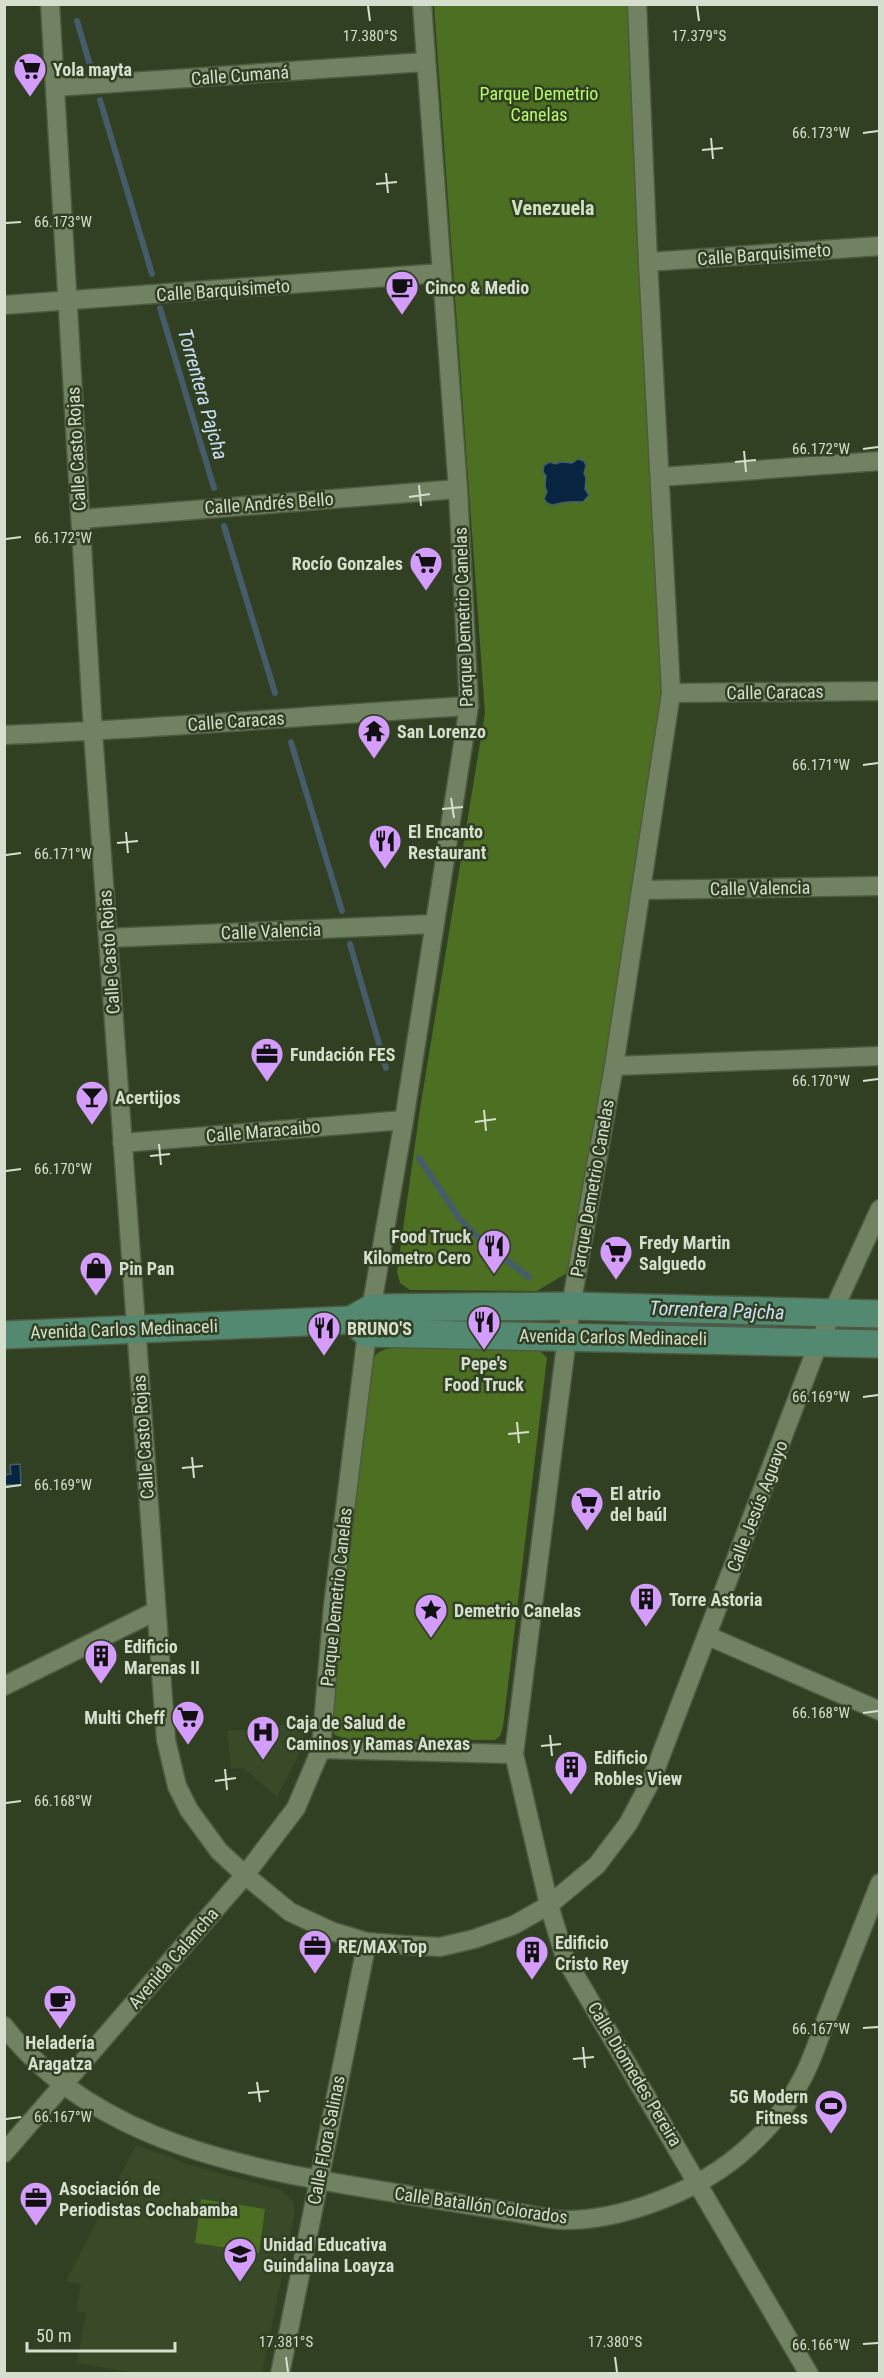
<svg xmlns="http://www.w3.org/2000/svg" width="884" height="2378" viewBox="0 0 884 2378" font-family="'Roboto Condensed',sans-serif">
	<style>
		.built { fill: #384a27 }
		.green { fill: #4c6f21 }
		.water { fill: #072541; stroke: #455d6b; stroke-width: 1.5 }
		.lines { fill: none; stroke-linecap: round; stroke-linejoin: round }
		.stream { stroke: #455d6b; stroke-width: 6 }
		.street-casing { stroke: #4e5a42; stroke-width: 21 }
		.secondary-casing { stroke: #4e5a42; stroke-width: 30 }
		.street { stroke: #718262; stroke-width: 18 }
		.secondary { stroke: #538971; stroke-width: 27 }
		.ticks { fill: none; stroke: #d6dfce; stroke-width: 2 }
		.labels { text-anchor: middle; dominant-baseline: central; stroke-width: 5; stroke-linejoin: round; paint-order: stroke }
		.poi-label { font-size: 18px; font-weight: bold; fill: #d6dfce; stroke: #314023; text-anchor: start }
		.street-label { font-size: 18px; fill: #d6dfce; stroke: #314023 }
		.park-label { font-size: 18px; fill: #b7fb6a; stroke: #314023 }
		.neighbourhood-label { font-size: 20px; font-weight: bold; fill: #cfe2bf; stroke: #314023 }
		.water-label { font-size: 20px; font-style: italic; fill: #cbe0f6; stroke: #314023 }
		.ticks-label { font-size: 15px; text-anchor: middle; fill: #d6dfce; stroke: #314023; stroke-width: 5; stroke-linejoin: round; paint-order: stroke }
	</style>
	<rect width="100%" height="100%" fill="#314023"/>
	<path class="built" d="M309,1722L299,1754L277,1797L244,1768L231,1769L227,1731Z
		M136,2145L190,2165L281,2190L293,2202L295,2212L262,2373H136L77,2363L86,2313L76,2310L81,2284L66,2281Z"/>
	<path class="green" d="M434,5H632L662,688L659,728L575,1261L567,1273L537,1291L410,1290L400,1283L397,1272L420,1109L485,713Z
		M421,1348L538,1349L547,1358L503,1727L500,1736L495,1740L346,1739L335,1735L329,1723L373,1359C380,1344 407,1348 421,1348Z
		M201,2199L265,2209L259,2253L195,2243Z"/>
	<path class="water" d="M578,459L584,461L586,466L584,473L586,478L585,489L589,495L583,502C572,501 562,502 552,505L547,503L544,499L547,492L545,486L546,476L543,472L544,465L550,462L555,464L561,462L572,463Z
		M20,1464L21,1485H5V1475L11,1474L10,1465Z"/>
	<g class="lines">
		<path class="stream" d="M77,21L90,65
			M100,100L152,274
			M160,308L214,488
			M224,526L275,693
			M291,742L342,911
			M350,944L386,1068
			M419,1158L460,1219L487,1246L529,1277
			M631,1324L775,1328"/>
		<g class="street-casing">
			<path id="street" d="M50,4L93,732L166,1740L177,1786L189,1810L219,1851L245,1875L290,1912L331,1931L367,1942L405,1945L440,1947L474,1939L514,1925L549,1905L597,1865L628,1824L651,1781L819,1342L880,1209
				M637,4L648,262L671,693L614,1066L571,1306L514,1754L549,1905L565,1958L809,2374
				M55,87L425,62
				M648,262L880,246
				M4,305L441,273
				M660,477L880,461
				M81,519L458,489
				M671,693L880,691
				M4,735C159,729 314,715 469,706
				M641,890L880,886
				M108,938L434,924
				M614,1066L880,1056
				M122,1143L404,1120
				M708,1636L880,1711
				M4,1686L156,1611
				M321,1749L514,1754
				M4,2026C103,2154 278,2173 426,2198C457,2203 488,2208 519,2213C534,2215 549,2220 563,2220C621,2221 694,2192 738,2156C763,2135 787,2108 802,2079C813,2059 820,2034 829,2012C846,1969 863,1926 880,1883
				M4,2153L245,1875L296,1808L321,1749L333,1606L367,1333L404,1120L469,706L458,489L422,4
				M280,2374L367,1942"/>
		</g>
		<g class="secondary-casing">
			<path id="secondary" d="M351,1320L367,1333L880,1344
				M4,1335L351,1320L372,1308L571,1306L880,1314"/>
		</g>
		<use href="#street" class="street"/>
		<use href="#secondary" class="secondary"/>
	</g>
	<path class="ticks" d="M368,6L370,21M697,6L699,21M863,133L878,131M711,138L713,159M702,150L723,148M386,173L388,193M376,184L397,182M6,223L21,222M863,449L878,447M744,451L746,472M735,462L756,460M419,485L421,506M409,497L430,494M6,539L21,537M863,765L878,763M451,798L454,818M442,809L463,807M126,832L128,853M117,843L138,841M6,855L21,853M863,1081L878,1079M484,1110L486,1131M475,1122L496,1119M159,1144L161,1165M150,1156L170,1154M6,1171L21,1169M863,1397L878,1395M517,1422L519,1443M508,1434L529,1432M192,1457L194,1478M182,1468L203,1466M6,1487L21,1485M863,1713L878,1711M550,1735L552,1756M541,1746L561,1744M225,1769L227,1790M215,1781L236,1778M6,1803L21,1801M863,2028L878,2027M583,2047L585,2068M573,2059L594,2057M257,2082L260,2102M248,2093L269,2091M6,2119L21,2117M863,2344L878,2343M286,2357L288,2372M615,2357L617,2372"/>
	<defs>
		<g id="supermarket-pin" transform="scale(1.725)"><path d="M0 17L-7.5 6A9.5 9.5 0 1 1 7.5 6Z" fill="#d49cfb" stroke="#314023"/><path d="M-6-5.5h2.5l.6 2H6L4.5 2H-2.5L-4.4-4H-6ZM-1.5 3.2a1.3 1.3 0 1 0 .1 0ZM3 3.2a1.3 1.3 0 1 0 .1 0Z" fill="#111"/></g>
		<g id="cafe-pin" transform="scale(1.725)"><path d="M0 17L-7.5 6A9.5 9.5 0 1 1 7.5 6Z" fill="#d49cfb" stroke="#314023"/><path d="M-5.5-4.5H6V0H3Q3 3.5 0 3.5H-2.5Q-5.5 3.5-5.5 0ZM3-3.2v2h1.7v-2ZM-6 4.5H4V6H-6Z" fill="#111"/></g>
		<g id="temple-pin" transform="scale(1.725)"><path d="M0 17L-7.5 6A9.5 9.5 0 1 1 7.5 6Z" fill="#d49cfb" stroke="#314023"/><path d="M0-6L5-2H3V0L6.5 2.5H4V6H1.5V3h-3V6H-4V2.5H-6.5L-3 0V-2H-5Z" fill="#111"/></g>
		<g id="restaurant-pin" transform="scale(1.725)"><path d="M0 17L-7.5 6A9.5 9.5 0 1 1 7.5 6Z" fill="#d49cfb" stroke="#314023"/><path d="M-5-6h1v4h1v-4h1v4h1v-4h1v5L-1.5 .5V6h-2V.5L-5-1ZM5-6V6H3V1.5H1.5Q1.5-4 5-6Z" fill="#111"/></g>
		<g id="office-pin" transform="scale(1.725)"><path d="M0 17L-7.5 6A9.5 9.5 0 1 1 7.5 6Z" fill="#d49cfb" stroke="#314023"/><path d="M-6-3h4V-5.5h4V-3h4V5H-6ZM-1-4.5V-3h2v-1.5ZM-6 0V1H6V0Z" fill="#111"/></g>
		<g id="bar-pin" transform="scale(1.725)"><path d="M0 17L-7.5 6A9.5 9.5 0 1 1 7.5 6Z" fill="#d49cfb" stroke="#314023"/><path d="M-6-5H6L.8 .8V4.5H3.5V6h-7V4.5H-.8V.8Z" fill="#111"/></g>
		<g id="shop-pin" transform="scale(1.725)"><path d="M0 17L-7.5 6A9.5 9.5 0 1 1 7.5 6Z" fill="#d49cfb" stroke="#314023"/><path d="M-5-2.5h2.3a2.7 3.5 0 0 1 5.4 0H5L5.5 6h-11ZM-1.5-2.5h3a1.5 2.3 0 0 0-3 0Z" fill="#111"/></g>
		<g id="building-pin" transform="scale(1.725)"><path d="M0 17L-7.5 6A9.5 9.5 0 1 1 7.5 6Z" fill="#d49cfb" stroke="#314023"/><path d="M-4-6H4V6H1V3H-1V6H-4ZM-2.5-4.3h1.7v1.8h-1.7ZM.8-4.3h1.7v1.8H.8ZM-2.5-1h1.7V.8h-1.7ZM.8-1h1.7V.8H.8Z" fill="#111"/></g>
		<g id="sight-pin" transform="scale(1.725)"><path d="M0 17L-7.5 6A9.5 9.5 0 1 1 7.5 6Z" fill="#d49cfb" stroke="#314023"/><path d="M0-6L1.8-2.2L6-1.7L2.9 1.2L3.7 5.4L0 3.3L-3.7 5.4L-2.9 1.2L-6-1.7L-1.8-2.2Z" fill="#111"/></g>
		<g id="hospital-pin" transform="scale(1.725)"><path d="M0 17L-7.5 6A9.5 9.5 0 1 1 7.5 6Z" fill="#d49cfb" stroke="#314023"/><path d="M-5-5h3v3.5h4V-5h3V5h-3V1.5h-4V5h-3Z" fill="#111"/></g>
		<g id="stadium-pin" transform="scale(1.725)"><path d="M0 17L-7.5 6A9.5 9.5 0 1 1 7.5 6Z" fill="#d49cfb" stroke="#314023"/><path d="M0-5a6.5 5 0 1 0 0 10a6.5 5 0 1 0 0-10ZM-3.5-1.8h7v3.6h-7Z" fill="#111"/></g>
		<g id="school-pin" transform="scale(1.725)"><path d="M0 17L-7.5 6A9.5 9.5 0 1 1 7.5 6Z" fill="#d49cfb" stroke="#314023"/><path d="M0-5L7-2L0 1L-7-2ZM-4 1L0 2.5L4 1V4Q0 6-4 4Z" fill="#111"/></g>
	</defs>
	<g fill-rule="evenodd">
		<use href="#supermarket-pin" x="30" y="69"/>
		<use href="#cafe-pin" x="402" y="287"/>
		<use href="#supermarket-pin" x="426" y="563"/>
		<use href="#temple-pin" x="374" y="731"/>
		<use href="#restaurant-pin" x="385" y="841"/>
		<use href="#office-pin" x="267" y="1054"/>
		<use href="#bar-pin" x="92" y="1097"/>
		<use href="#restaurant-pin" x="494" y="1246"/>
		<use href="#supermarket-pin" x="616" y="1252"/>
		<use href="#shop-pin" x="96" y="1268"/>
		<use href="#restaurant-pin" x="484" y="1322"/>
		<use href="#restaurant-pin" x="324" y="1328"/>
		<use href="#supermarket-pin" x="587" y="1503"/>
		<use href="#building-pin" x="646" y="1599"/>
		<use href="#sight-pin" x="431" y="1610"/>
		<use href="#building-pin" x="101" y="1656"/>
		<use href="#supermarket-pin" x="188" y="1717"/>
		<use href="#hospital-pin" x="263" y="1732"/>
		<use href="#building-pin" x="571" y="1767"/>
		<use href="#office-pin" x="315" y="1946"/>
		<use href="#building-pin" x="532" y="1952"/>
		<use href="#cafe-pin" x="60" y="2001"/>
		<use href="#stadium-pin" x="831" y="2106"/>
		<use href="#office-pin" x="36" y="2198"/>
		<use href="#school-pin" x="240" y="2254"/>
	</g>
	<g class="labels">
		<g class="poi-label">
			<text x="53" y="69">Yola mayta</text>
			<text x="425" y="287">Cinco &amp; Medio</text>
			<text x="403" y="563" text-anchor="end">Rocío Gonzales</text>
			<text x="397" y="731">San Lorenzo</text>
			<text x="408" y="831">El Encanto<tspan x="408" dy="21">Restaurant</tspan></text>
			<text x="290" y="1054">Fundación FES</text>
			<text x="115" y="1097">Acertijos</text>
			<text x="471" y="1236" text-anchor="end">Food Truck<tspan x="471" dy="21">Kilometro Cero</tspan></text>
			<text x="639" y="1242">Fredy Martin<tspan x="639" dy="21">Salguedo</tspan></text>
			<text x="119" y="1268">Pin Pan</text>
			<text x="347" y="1328">BRUNO'S</text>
			<text x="484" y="1363" text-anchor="middle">Pepe's<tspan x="484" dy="21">Food Truck</tspan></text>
			<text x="610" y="1493">El atrio<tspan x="610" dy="21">del baúl</tspan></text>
			<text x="669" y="1599">Torre Astoria</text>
			<text x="454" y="1610">Demetrio Canelas</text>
			<text x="124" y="1646">Edificio<tspan x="124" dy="21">Marenas II</tspan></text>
			<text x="165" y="1717" text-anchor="end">Multi Cheff</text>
			<text x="286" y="1722">Caja de Salud de<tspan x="286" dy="21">Caminos y Ramas Anexas</tspan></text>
			<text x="594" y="1757">Edificio<tspan x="594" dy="21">Robles View</tspan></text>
			<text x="555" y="1942">Edificio<tspan x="555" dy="21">Cristo Rey</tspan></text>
			<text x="338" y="1946">RE/MAX Top</text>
			<text x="60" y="2042" text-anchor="middle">Heladería<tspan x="60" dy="21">Aragatza</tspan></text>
			<text x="808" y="2096" text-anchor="end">5G Modern<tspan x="808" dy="21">Fitness</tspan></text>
			<text x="59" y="2188">Asociación de<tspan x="59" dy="21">Periodistas Cochabamba</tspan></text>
			<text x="263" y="2244">Unidad Educativa<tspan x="263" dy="21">Guindalina Loayza</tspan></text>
		</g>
		<g class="street-label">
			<text transform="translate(240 75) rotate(-4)">Calle Cumaná</text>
			<text transform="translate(764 254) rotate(-4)">Calle Barquisimeto</text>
			<text transform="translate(223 290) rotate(-4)">Calle Barquisimeto</text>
			<text transform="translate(76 449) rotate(-93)">Calle Casto Rojas</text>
			<text transform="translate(269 503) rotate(-4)">Calle Andrés Bello</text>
			<text transform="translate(463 617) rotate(-92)">Parque Demetrio Canelas</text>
			<text transform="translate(775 692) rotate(-1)">Calle Caracas</text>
			<text transform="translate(236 721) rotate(-4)">Calle Caracas</text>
			<text transform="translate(760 888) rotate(-1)">Calle Valencia</text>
			<text transform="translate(271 931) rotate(-2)">Calle Valencia</text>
			<text transform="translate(109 952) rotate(-94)">Calle Casto Rojas</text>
			<text transform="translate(263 1131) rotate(-5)">Calle Maracaibo</text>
			<text transform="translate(592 1188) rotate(-80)">Parque Demetrio Canelas</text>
			<text transform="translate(124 1329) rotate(-2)">Avenida Carlos Medinaceli</text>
			<text transform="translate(613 1337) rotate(1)">Avenida Carlos Medinaceli</text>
			<text transform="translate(143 1437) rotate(-94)">Calle Casto Rojas</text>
			<text transform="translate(757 1506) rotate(-69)">Calle Jesús Aguayo</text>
			<text transform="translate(336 1597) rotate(-84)">Parque Demetrio Canelas</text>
			<text transform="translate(173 1958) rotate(-49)">Avenida Calancha</text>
			<text transform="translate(635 2074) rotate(59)">Calle Diomedes Pereira</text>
			<text transform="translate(326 2140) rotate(-79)">Calle Flora Salinas</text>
			<text transform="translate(481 2205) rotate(8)">Calle Batallón Colorados</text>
		</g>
		<g class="park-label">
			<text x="539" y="93">Parque Demetrio<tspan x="539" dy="21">Canelas</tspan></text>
		</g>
		<g class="neighbourhood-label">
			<text x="553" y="208">Venezuela</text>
		</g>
		<g class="water-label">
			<text transform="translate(203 394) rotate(74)">Torrentera Pajcha</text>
			<text transform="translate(717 1310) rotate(2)">Torrentera Pajcha</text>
		</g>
	</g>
	<g class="ticks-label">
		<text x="370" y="41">17.380°S</text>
		<text x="699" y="41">17.379°S</text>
		<text x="821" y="138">66.173°W</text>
		<text x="63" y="227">66.173°W</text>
		<text x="821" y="454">66.172°W</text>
		<text x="63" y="543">66.172°W</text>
		<text x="821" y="770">66.171°W</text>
		<text x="63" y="859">66.171°W</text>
		<text x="821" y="1086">66.170°W</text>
		<text x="63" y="1174">66.170°W</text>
		<text x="821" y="1402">66.169°W</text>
		<text x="63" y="1490">66.169°W</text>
		<text x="821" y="1718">66.168°W</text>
		<text x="63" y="1806">66.168°W</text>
		<text x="821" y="2034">66.167°W</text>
		<text x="63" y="2122">66.167°W</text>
		<text x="286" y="2347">17.381°S</text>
		<text x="615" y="2347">17.380°S</text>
		<text x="821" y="2350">66.166°W</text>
	</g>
	<rect width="884" height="2378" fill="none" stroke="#d6dfce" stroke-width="12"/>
	<path d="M27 2342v9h148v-9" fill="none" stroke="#d6dfce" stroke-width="3"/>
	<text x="36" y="2342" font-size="18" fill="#d6dfce" stroke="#314023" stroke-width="4.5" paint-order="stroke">50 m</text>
</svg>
